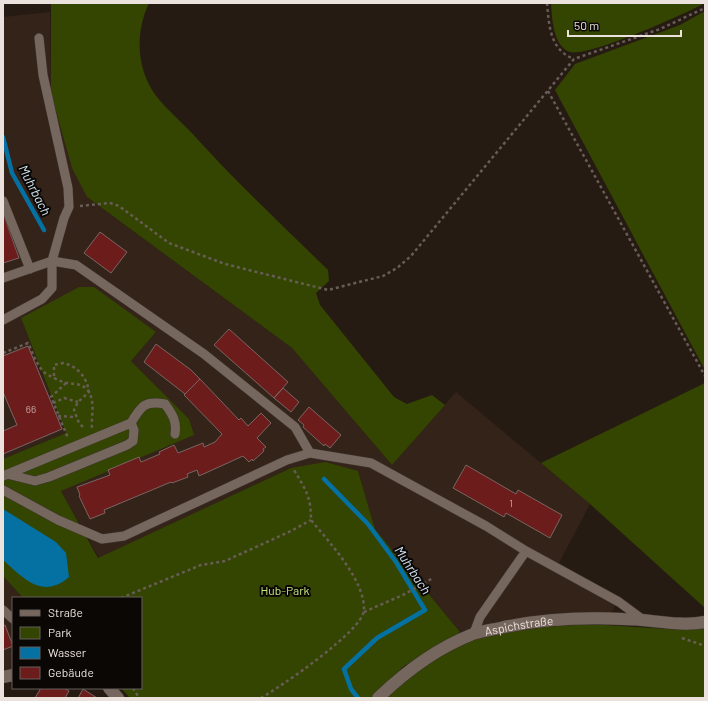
<svg xmlns="http://www.w3.org/2000/svg" width="708" height="701" viewBox="0 0 708 701" font-family="Barlow,sans-serif">
	<style>
		.built { fill: #342318 }
		.green { fill: #344501 }
		.water { fill: #0570a2 }
		.lines { fill: none; stroke-linecap: round; stroke-linejoin: round }
		.stream { stroke: #0570a2; stroke-width: 4.5 }
		.building { fill: #6d1c1c; stroke: #786664 }
		.lane-casing { stroke: #3f3632; stroke-width: 10 }
		.street-casing { stroke: #3f3632; stroke-width: 13 }
		.path { stroke: #675d56; stroke-width: 2.5; stroke-dasharray: 3 3; stroke-linecap: butt }
		.lane { stroke: #76675e; stroke-width: 9 }
		.street { stroke: #76675e; stroke-width: 12 }
		.labels { text-anchor: middle; dominant-baseline: central; stroke-width: 4; stroke-linejoin: round; paint-order: stroke }
		.number-label { font-size: 10px; fill: #ccb0ad }
		.park-label { font-size: 12px; fill: #c6ea7a; stroke: #0b0704 }
		.street-label { font-size: 12px; fill: #ebe2dd; stroke: #0b0704 }
		.water-label { font-size: 13px; font-style: italic; fill: #d4e8f6; stroke: #0b0704 }
	</style>
	<rect width="100%" height="100%" fill="#261b13"/>
	<path class="built" d="M50,12L51,93L87,197L292,348L392,465L456,392L590,504L559,563L620,598L610,614L559,615L501,621L460,632L375,529L358,471L291,468L99,558L61,491L189,419L131,361L156,332L21,318L66,433L3,459V17Z
		M3,576L23,598H13V669L3,673Z"/>
	<path class="green" d="M51,3H149C136,31 136,63 152,90C161,104 177,118 189,130C233,179 281,224 328,270L329,281L316,293L320,305L394,397L407,404L432,395L445,405L392,465L292,348L87,197L72,168L51,93Z
		M551,3H705C685,14 589,57 570,52C553,46 552,18 551,3Z
		M705,11V370L555,90L575,64L680,25Z
		M79,287H94L156,332L131,361L189,419L194,435L61,491L98,558L291,468L325,462L358,471L375,529L460,632L404,666L370,698H130L121,688H141V598H23L3,576V459L66,433L21,318Z
		M705,383V608L590,504L541,463Z
		M589,624L683,630L705,627V698H384C412,674 455,643 491,635C523,628 556,626 589,624Z"/>
	<path class="water" d="M3,509L56,542L66,553L69,577C43,600 23,578 3,560Z"/>
	<g class="lines">
		<path class="stream" d="M3,137L12,173L44,230
			M324,479L368,524L396,562L425,610L377,638L344,669L351,689L358,698"/>
	</g>
	<path class="building" d="M3,213L19,258L3,263Z
		M100,232L127,252L111,273L84,253Z
		M229,329L288,382L274,398L214,345Z
		M156,344L191,370L200,379L185,394L144,362Z
		M28,346L62,429L3,454V431L17,425L3,392V356Z
		M200,379L239,420L241,418L248,426L261,413L271,423L257,438L266,447L263,449L264,451L253,461L252,459L249,462L243,456L199,476L197,470L187,474L188,477L172,483L171,482L104,510L105,513L90,519L79,496L80,495L77,487L110,475L108,470L139,457L141,462L160,454L159,452L174,445L178,453L203,443L204,447L215,442L222,434L184,395Z
		M283,388L299,402L291,412L274,398Z
		M309,407L341,435L330,448L325,444L324,446L303,427L304,425L298,420Z
		M466,465L516,494L518,490L562,515L550,538L506,513L504,517L453,488Z
		M5,625L13,646L3,650V626Z
		M41,688H64L69,691L65,698H35Z
		M83,689L97,698H78Z"/>
	<g class="lines">
		<g class="lane-casing">
			<path id="lane" d="M3,201L30,269
				M3,278L52,261L76,265L204,354L295,427L310,453
				M3,320L42,299L52,288V261L64,218L69,207L68,188L43,75L39,38
				M7,474L35,481L49,477L127,445L133,441L134,430L131,423
				M3,476L131,423C141,406 145,400 165,404C173,415 177,422 175,434
				M3,490L58,520L102,539L124,536L287,460L310,453L371,463L486,526L526,551L480,617L474,633
				M526,551L619,602L642,619
				M3,610L13,619"/>
		</g>
		<g class="street-casing">
			<g id="street">
				<path d="M3,677L13,675"/>
				<path d="M109,688L118,698"/>
				<path id="s1" d="M378,698C405,672 437,648 473,634C481,631 491,630 500,628C541,619 582,617 623,619C651,619 678,627 705,622"/>
			</g>
		</g>
		<path class="path" d="M547,3C549,26 550,50 574,59
			M548,91L705,376
			M80,206L110,203L119,206L169,243L225,264L328,290L383,276L397,268L411,256L574,59L660,29L705,8
			M3,353L28,343C33,353 36,365 45,373C48,375 63,383 67,383C77,384 85,384 90,394C95,406 91,416 92,428
			M54,376V365L63,363C78,366 87,378 89,392L78,402L74,410L79,423L85,429
			M66,383L51,397L68,438
			M53,403L64,398L78,402
			M58,416L75,417
			M121,598L201,565L225,561L291,531L311,520
			M364,612L405,594L433,578
			M682,638L705,646
			M133,688L139,698
			M261,698C280,687 363,631 364,610C365,580 329,542 311,520C311,497 306,490 294,470"/>
		<use href="#lane" class="lane"/>
		<use href="#street" class="street"/>
	</g>
	<g class="labels">
		<g class="number-label">
			<text x="31" y="409">66</text>
			<text x="511" y="503">1</text>
		</g>
		<g class="park-label">
			<text x="285" y="590">Hub-Park</text>
		</g>
		<g class="street-label">
			<text stroke="none"><textPath href="#s1" startOffset="162">Aspichstraße</textPath></text>
		</g>
		<g class="water-label">
			<text transform="translate(35 190) rotate(63)">Muhrbach</text>
			<text transform="translate(413 570) rotate(57)">Muhrbach</text>
		</g>
	</g>
	<rect width="708" height="701" fill="none" stroke="#ebe2dd" stroke-width="8"/>
	<rect x="12" y="597" width="130" height="92" fill="#0b0704" stroke="#655f5b"/>
	<rect x="20" y="610" width="20" height="6" fill="#76675e" stroke="#655f5b"/>
	<text x="48" y="617" font-size="12" fill="#ebe2dd">Straße</text>
	<rect x="20" y="627" width="20" height="12" fill="#344501" stroke="#655f5b"/>
	<text x="48" y="637" font-size="12" fill="#ebe2dd">Park</text>
	<rect x="20" y="647" width="20" height="12" fill="#0570a2" stroke="#655f5b"/>
	<text x="48" y="657" font-size="12" fill="#ebe2dd">Wasser</text>
	<rect x="20" y="667" width="20" height="12" fill="#6d1c1c" stroke="#655f5b"/>
	<text x="48" y="677" font-size="12" fill="#ebe2dd">Gebäude</text>
	<path d="M568 30v6h113v-6" fill="none" stroke="#ebe2dd" stroke-width="2"/>
	<text x="574" y="30" font-size="12" fill="#ebe2dd" stroke="#0b0704" stroke-width="3" paint-order="stroke">50 m</text>
</svg>
